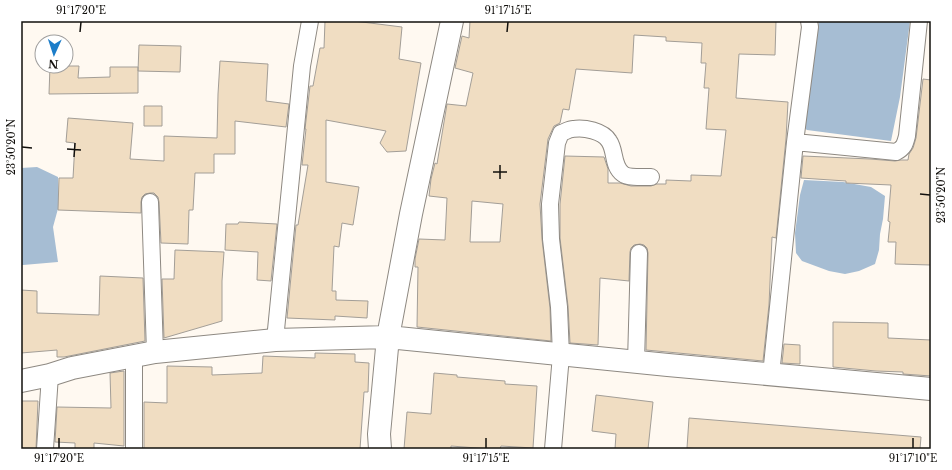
<svg xmlns="http://www.w3.org/2000/svg" width="952" height="470" viewBox="0 0 952 470" font-family="'Libre Baskerville',serif">
	<style>
		.water { fill: #a6bdd3 }
		.building { fill: #f0ddc2; stroke: #a39e97; fill-rule: evenodd }
		.lines { fill: none; stroke-linecap: round; stroke-linejoin: round }
		.street-casing { stroke: #8e8982; stroke-width: 18 }
		.secondary-casing { stroke: #8e8982; stroke-width: 24 }
		.street { stroke: #fff; stroke-width: 16 }
		.secondary { stroke: #fff; stroke-width: 22 }
		.ticks { fill: none; stroke: #12100d; stroke-width: 1.5 }
		.neatline { fill: none; stroke: #12100d; stroke-width: 1.5 }
		.ticks-label { font-size: 10px; text-anchor: middle; fill: #12100d }
	</style>
	<rect width="100%" height="100%" fill="#fff9f1"/>
	<path class="water" d="M819,21H910L900,97L891,141L807,130L799,124Z
		M37,167L58,177L59,205L53,227L58,262L23,265H21V168Z
		M804,180L843,182L871,187L885,196L883,219L880,234L879,250L875,264L859,271L845,274L829,271L802,261L796,253L795,233L800,195Z"/>
	<path class="building" d="M325,21H354L402,27L399,59L421,63L406,151L387,152L380,143L386,131L326,120V182L359,187L353,225L342,223L339,247L334,246L332,291H336V300L368,301L367,318L335,316V320L287,318L296,225H298L308,165H302L306,129H305L310,86H313L320,48H324Z
		M470,21H776L775,55L739,54L736,98L788,102L786,139L776,238L772,237L769,305L763,361L646,350L648,253L647,248L644,245L640,244L634,245L631,248L630,252L629,281L600,278L598,345L570,343L568,306L560,238V204L565,156L604,157L608,169V183H620L631,186H651L657,184H666V180L691,181V175L721,176L726,130L706,129L709,88H704L706,63H701L702,43L666,41V37L634,35L632,73L576,69L569,110L563,109L560,123L554,126L548,139L540,204L542,239L550,308L551,341L417,327L418,267H415V259L419,239L445,240L447,198L429,196L431,179L435,163L437,164L447,104L466,106L473,73L455,68L462,36L469,38ZM472,201L503,204L500,242H470Z
		M139,45L181,46L180,72L138,71Z
		M220,61L268,64L266,101L289,104L286,127L235,121V154H214V173H195L193,210H189L188,244L161,243L159,202L158,197L154,193H150L145,194L142,197L141,202V213L58,210L59,178H73L75,143L66,142L68,118L133,123L130,159L164,161V136L217,138L218,94Z
		M50,66H79L78,78L110,77V67H138V93L49,94Z
		M923,79L931,80V265L895,264L896,242H888L890,222L888,221L891,185L846,183V181L801,178L803,156L870,159L895,161L901,160H908L909,154L913,148L916,138Z
		M144,106H162V126H144Z
		M239,222L277,224L271,281L257,280L258,252L225,250L226,224H238Z
		M175,250L224,252L222,281V321L164,338L162,279H174Z
		M100,276L143,278L145,341L64,357H57V350L21,353V290L37,291V313L99,315Z
		M833,322L888,323V338L931,340V376L903,374V372L876,371L833,367Z
		M784,344L800,345V364L782,363Z
		M315,353L355,354V362L369,363L368,392H364L360,449H144V402L167,403V366L212,367V375L262,373L263,356L315,358Z
		M124,371V446L94,443V449H75V443L55,442L57,407L111,408L110,373Z
		M434,373L457,375V377L505,381V384L537,386L533,448L501,446L500,449H490L451,446V449H404L407,412L431,414Z
		M596,395L653,402L648,449H615L616,434L592,431Z
		M21,401H38L36,449H21Z
		M689,418L921,437L920,449H701L687,448Z"/>
	<g class="lines">
		<g class="street-casing">
			<path id="street" d="M795,142L896,152C904,148 905,144 907,136L919,21
				M150,202L155,352
				M275,340L302,66L310,21
				M636,362L639,253
				M771,375L795,142L810,27L809,21
				M45,449L50,375
				M134,449V356
				M553,449L561,355L559,307L551,239L550,204L557,143L561,133C565,132 569,129 573,129C584,127 603,131 609,141C616,151 612,166 623,174C628,178 644,177 651,177"/>
		</g>
		<g class="secondary-casing">
			<path id="secondary" d="M21,381L50,375L72,368L155,352L275,340L388,337L668,365L931,389
				M380,449L379,434L388,337L411,214L452,21"/>
		</g>
		<use href="#street" class="street"/>
		<use href="#secondary" class="secondary"/>
	</g>
	<path class="ticks" d="M80,32L81,22M507,32L508,22M22,147L32,148M67,149L81,150M74,157L75,143M493,172H507M500,179V165M920,194L930,195M59,448V438M486,448V438M913,448V438"/>
	<rect width="952" height="470" fill="none" stroke="#ffffff" stroke-width="44"/>
	<g transform="translate(54 54) rotate(183)"><circle r="19" fill="#ffffff" stroke="#a09f9e"/>
	<path d="M0-3L7 15L0 10L-7 15Z" fill="#1c7dc9"/>
	<text y="-6" font-size="11" font-weight="bold" text-anchor="middle" fill="#12100d">N</text>
	</g>
	<rect x="22" y="22" width="908" height="426" class="neatline"/>
	<g class="ticks-label">
		<text x="81" y="14">91°17'20"E</text>
		<text x="508" y="14">91°17'15"E</text>
		<text transform="translate(11 147) rotate(-90)" y="4">23°50'20"N</text>
		<text transform="translate(941 195) rotate(-90)" y="4">23°50'20"N</text>
		<text x="59" y="462">91°17'20"E</text>
		<text x="486" y="462">91°17'15"E</text>
		<text x="913" y="462">91°17'10"E</text>
	</g>
</svg>
